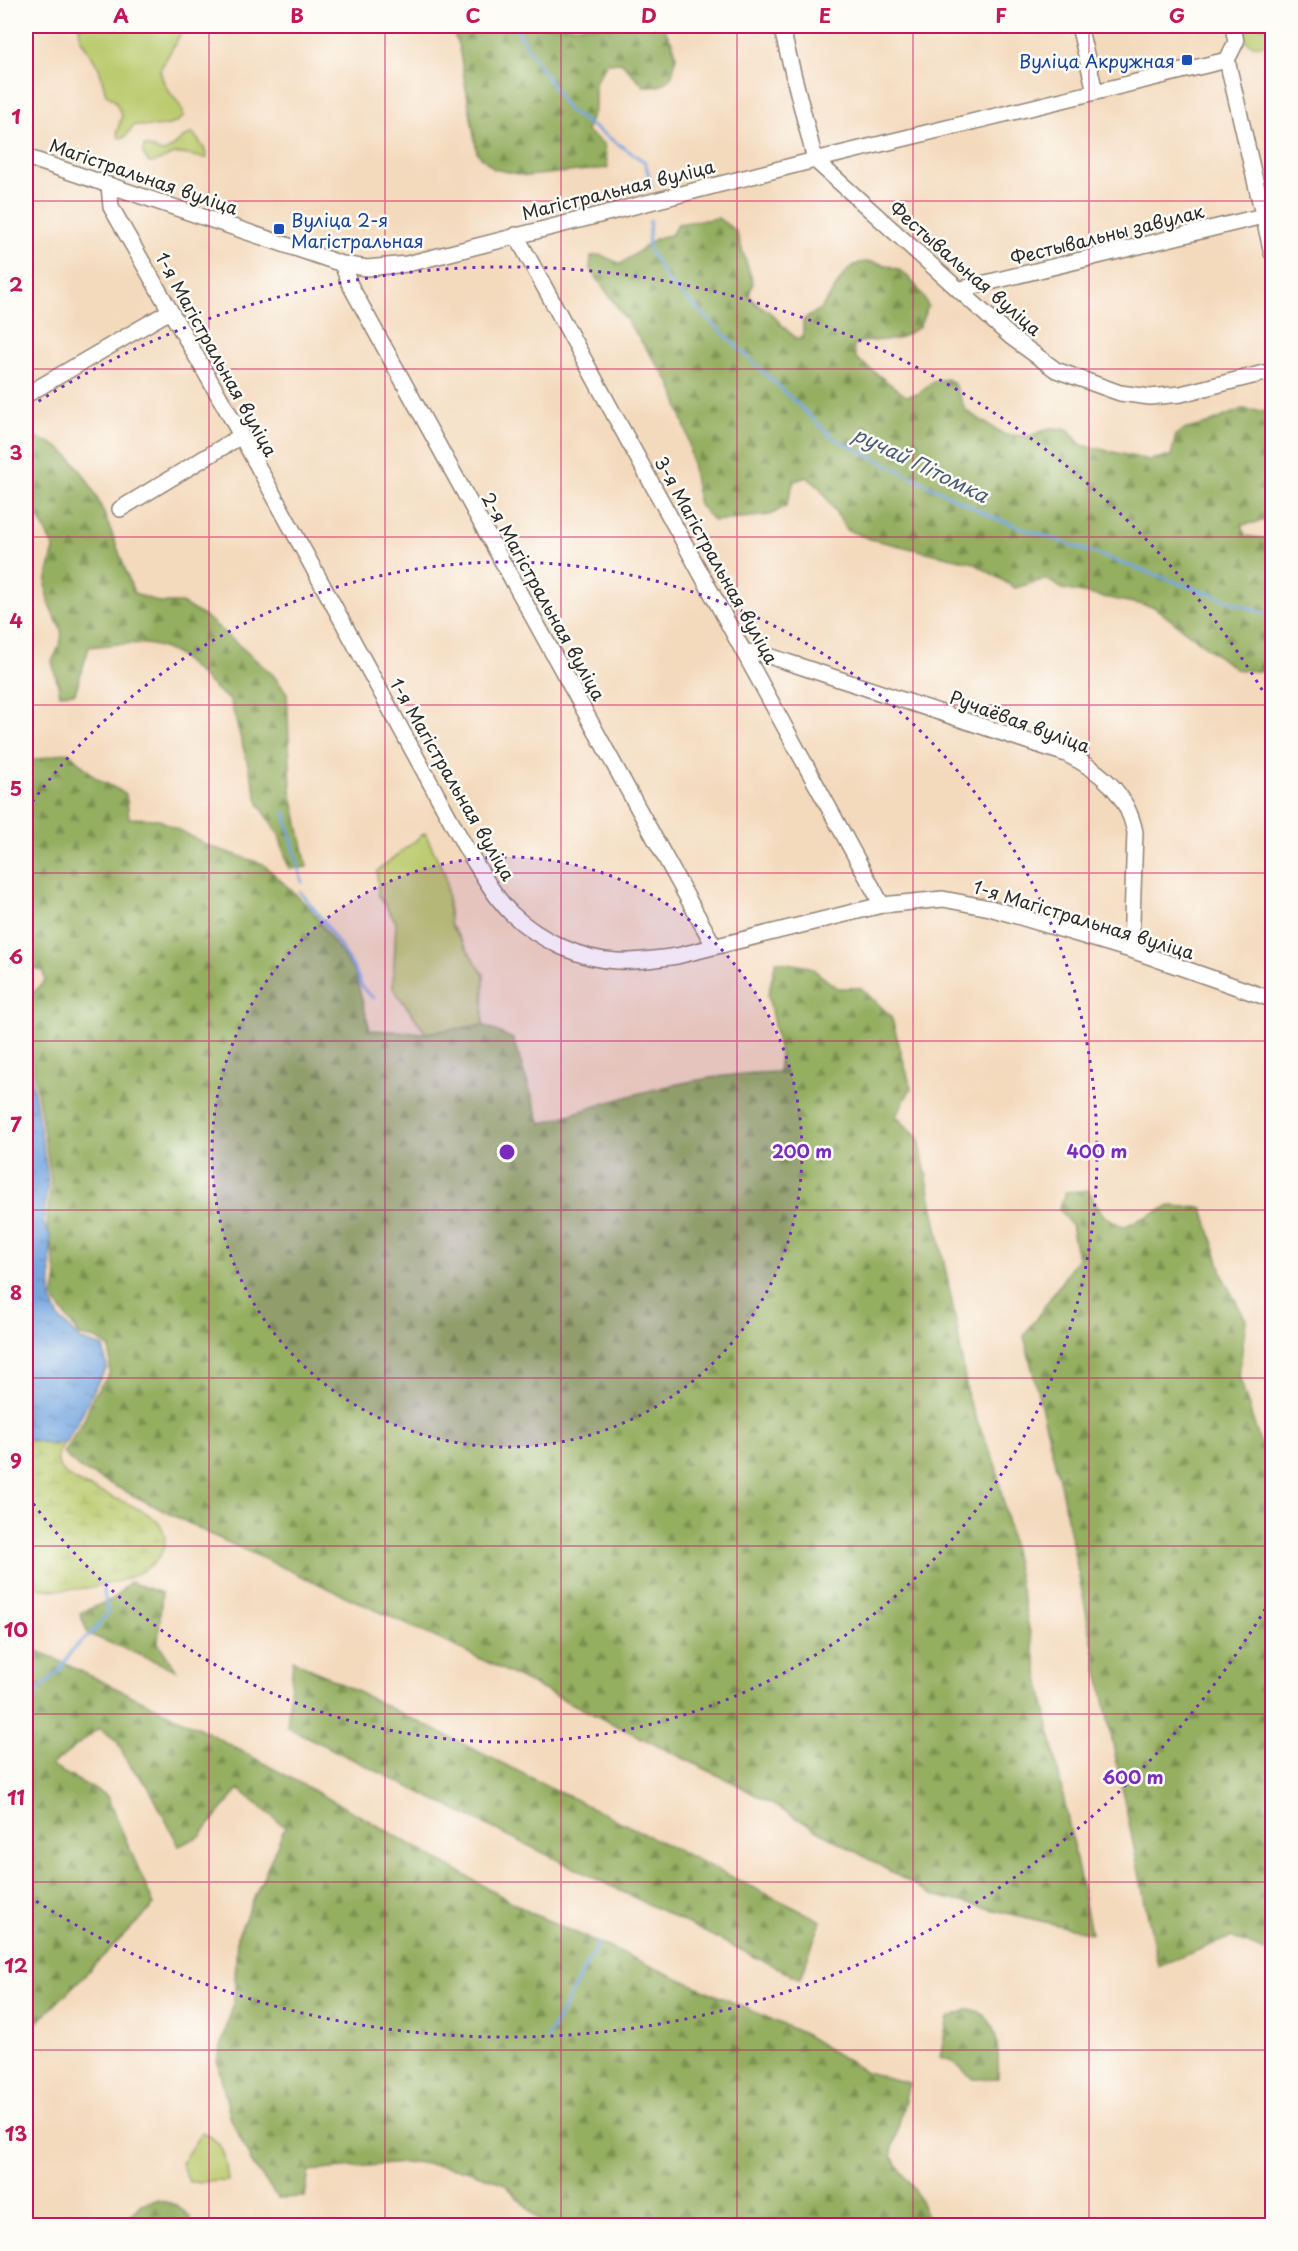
<svg xmlns="http://www.w3.org/2000/svg" width="1298" height="2251" viewBox="0 0 1298 2251" font-family="'Playpen Sans',sans-serif">
	<style>
		.grass { fill: #bbcb6e; stroke: #737b4c; stroke-width: 1.5 }
		.forest { fill: url(#forest-firs); stroke: #606d46; stroke-width: 1.5 }
		.wetland { fill: url(#wetland-marsh); stroke: #737b4c; stroke-width: 1.5 }
		.water { fill: url(#water-ripples); stroke: #506986; stroke-width: 1.5 }
		.lines { fill: none; stroke-linecap: round; stroke-linejoin: round }
		.stream { stroke: #76a7e1; stroke-width: 3 }
		.minor-casing { stroke: #908274; stroke-width: 18 }
		.minor { stroke: #fff; stroke-width: 15 }
		.grid { fill: none; stroke: #c2185b; stroke-width: 1.5; stroke-opacity: 0.55 }
		.ring { fill: none; stroke: #7b2cbf; stroke-width: 3; stroke-dasharray: 3 6 }
		.transit-dot { fill: #1a4fb4; stroke: #fdfcf7; stroke-width: 2 }
		.labels { text-anchor: middle; dominant-baseline: central; stroke-width: 5; stroke-linejoin: round; paint-order: stroke }
		.transit-label { font-size: 18px; fill: #164399; stroke: #fdfcf7; text-anchor: end }
		.street-label { font-size: 18px; fill: #2b2b2b; stroke: #fdfcf7 }
		.water-label { font-size: 20px; font-style: italic; fill: #495d74; stroke: #fdfcf7 }
		.centre { fill: #7b2cbf; stroke: #fdfcf7; stroke-width: 3 }
		.ring-label { font-size: 18px; text-anchor: middle; font-weight: bold; fill: #7b2cbf; stroke: #fdfcf7; stroke-width: 5; stroke-linejoin: round; paint-order: stroke }
		.neatline { fill: none; stroke: #c2185b; stroke-width: 2 }
		.grid-label { font-size: 20px; text-anchor: middle; font-weight: bold; fill: #c2185b }
	</style>
	<defs>
		<pattern id="forest-firs" width="22" height="20" patternUnits="userSpaceOnUse" patternTransform="scale(1.5)"><rect width="22" height="20" fill="#94af61"/><path d="M5 1l3.5 6h-7zM16 11l3.5 6h-7z" fill="#798f50"/></pattern>
		<pattern id="wetland-marsh" width="20" height="14" patternUnits="userSpaceOnUse" patternTransform="scale(1.5)"><rect width="20" height="14" fill="#bbcb6e"/><path d="M1 5h8M5 5V1M11 12h8M15 12V8" fill="none" stroke="#a1ae5f"/></pattern>
		<pattern id="water-ripples" width="26" height="14" patternUnits="userSpaceOnUse" patternTransform="scale(1.5)"><rect width="26" height="14" fill="#76a7e1"/><path d="M2 4q2-2 4 0t4 0M15 11q2-2 4 0t4 0" fill="none" stroke="#6188b7"/></pattern>
	</defs>
	<rect width="100%" height="100%" fill="#fdfcf7"/>
	<filter id="ink" filterUnits="userSpaceOnUse"><feTurbulence type="fractalNoise" baseFrequency=".0167" numOctaves="2"/><feDisplacementMap in="SourceGraphic" scale="12" xChannelSelector="R" yChannelSelector="G"/><feConvolveMatrix kernelMatrix="1 2 1 2 8 2 1 2 1" color-interpolation-filters="sRGB"/></filter>
	<filter id="wash" filterUnits="userSpaceOnUse"><feTurbulence type="fractalNoise" baseFrequency=".008" numOctaves="4" result="noise"/><feDisplacementMap in="SourceGraphic" scale="24" xChannelSelector="R" yChannelSelector="G"/><feGaussianBlur stdDeviation="1.35" result="paint"/><feColorMatrix in="noise" values="0 0 0 0 0 0 0 0 0 0 0 0 0 0 0 0 0 1.4 0 .05"/><feComposite in="paint" operator="in"/></filter>
	<g filter="url(#wash)">
		<rect width="100%" height="100%" fill="#f4dabd"/>
		<path class="grass" d="M79,26H181L182,31L160,70C165,96 180,97 184,116C170,130 152,127 134,125L125,137L119,138L117,132L122,116L115,101L106,94L99,68L80,38Z
			M1240,26H1272V43C1253,48 1244,46 1240,26Z
			M193,133L204,148L207,158C195,158 184,151 172,155C163,158 159,163 149,163L143,153L144,146C151,146 157,152 163,152C173,151 179,137 193,133Z
			M425,833L446,877L450,924L484,975L483,1025L426,1033L393,988L396,922L378,894L377,871Z
			M202,2132C225,2142 225,2158 228,2181L189,2182L181,2163Z"/>
		<path class="forest" d="M451,26H669L665,31C678,49 678,57 671,78L659,86H644L621,62L607,63L595,82V108L586,131L604,144L608,168L527,176L494,169L477,153L459,47Z
			M718,218L736,231L753,283L749,295L756,304C774,310 781,329 798,339L803,336V320C809,316 817,312 822,307C845,279 845,250 892,267C908,272 921,291 928,306L919,327L898,339L860,342L853,347L856,358L906,396L918,394L933,381L947,379L953,382L966,411L1005,435L1030,436L1050,428L1068,429L1081,445L1149,460L1171,456L1176,435L1183,430L1207,424L1242,409L1267,412L1272,434V514L1268,520L1242,525L1245,536L1270,539L1272,542V673L1235,669L1154,607L1063,589L1046,579L1015,588L974,563L870,539L847,530L820,488L807,477L794,481L786,506L770,515L714,521L699,505L687,433L671,384L590,268L591,256L601,255L621,264L657,238L671,235L678,224Z
			M26,436C33,438 41,439 48,442C95,461 116,550 134,593L161,603H182L210,620L273,675L287,693L291,790L307,867L289,869L279,835L259,804L230,700C209,687 195,666 176,654C149,638 119,644 89,647L75,693L60,694L52,661C72,624 56,631 48,600C43,583 50,566 54,549L40,520L26,511Z
			M68,752L96,778L126,794L129,818L158,819L209,846L263,864L310,908L355,973L370,1030L426,1033L483,1025L513,1039L541,1124C621,1097 692,1074 778,1072L780,1055L768,995L776,961L810,967L837,988H861L891,1016L911,1088L896,1116L919,1139L957,1327L968,1399L996,1466L1091,1933L932,1895L738,1785L452,1645L212,1535L81,1469L63,1453L83,1422L94,1395L110,1373V1348L97,1339L80,1336L53,1298L57,1277L47,1223L51,1179L26,1021V1000L45,981L43,971L26,966V762Z
			M1088,1190L1103,1215L1123,1227L1170,1206L1203,1208L1224,1279L1246,1320L1239,1375L1261,1446L1272,1460V1954L1231,1937L1158,1966L1061,1488L1024,1336L1078,1258L1071,1225L1059,1209L1066,1192Z
			M130,1582L162,1593L158,1643L176,1670L88,1634L80,1613L113,1599Z
			M26,1645L203,1730L373,1823L531,1913L802,2033L866,2072L909,2083L891,2156L917,2193L930,2225H543L505,2184L466,2170L414,2162L309,2171L305,2197L278,2198L252,2163L231,2119L217,2061L234,2002L237,1937L285,1827L239,1789L200,1836L179,1846L148,1786L128,1764L117,1741L99,1728L51,1766L107,1796L154,1905L26,2034Z
			M293,1660L821,1921L800,1979L287,1727Z
			M969,2009C1000,2013 999,2054 998,2078L974,2079L950,2060L940,2057L948,2018Z
			M157,2200L177,2205L191,2218L189,2225H121L141,2204Z"/>
		<path class="wetland" d="M26,1439L52,1444L65,1442C25,1489 155,1494 164,1533C176,1585 53,1599 26,1584Z"/>
		<path class="water" d="M26,1041L48,1179L43,1223L50,1235L51,1300L59,1318L81,1340L103,1347L107,1368C89,1392 83,1419 65,1442L52,1444L26,1439Z"/>
		<g class="lines">
			<path class="stream" d="M514,26L568,110L645,162L652,187
				M650,221L648,247L666,279L832,437L994,518L1272,616
				M285,812L302,882
				M300,892C321,915 338,942 354,969C362,983 359,988 374,998
				M26,1722L36,1693L60,1670L72,1650L97,1628L108,1612L102,1584
				M547,2039L598,1943"/>
		</g>
	</g>
	<g filter="url(#ink)">
		<g class="lines">
			<g class="minor-casing">
				<path id="minor" d="M781,26L815,160L1011,337L1056,370L1120,393L1150,397L1181,394L1272,371
					M1079,26L1095,91
					M1233,26L1236,42L1227,60L1272,253
					M26,157L342,264L367,268L407,264L815,160L1227,60
					M109,185L111,207L232,419L467,850C481,871 494,897 512,914C538,939 581,960 617,961C637,962 657,959 677,956L882,905L943,899L990,908L1131,950L1271,999L1272,996
					M516,235L882,905
					M342,264L350,285L714,946
					M961,289L1263,216
					M26,395L170,311
					M120,509L241,436
					M746,652L760,653L1066,754C1101,771 1127,793 1135,832L1131,950"/>
			</g>
			<use href="#minor" class="minor"/>
		</g>
	</g>
	<path class="grid" d="M209,26V2226M385,26V2226M561,26V2226M737,26V2226M913,26V2226M1089,26V2226M26,201H1272M26,369H1272M26,537H1272M26,705H1272M26,873H1272M26,1041H1272M26,1210H1272M26,1378H1272M26,1546H1272M26,1714H1272M26,1882H1272M26,2050H1272"/>
	<circle cx="507" cy="1152" r="295" fill="#7b2cbf" fill-opacity=".12"/>
	<g class="ring">
		<circle cx="507" cy="1152" r="295"/>
		<path d="M27 809A590 590 0 1 1 27 1495"/>
		<path d="M1270 1601A885 885 0 0 1 31 1898M31 406A885 885 0 0 1 1270 703"/>
	</g>
	<g class="transit-dot">
		<rect x="1181" y="54" width="12" height="12" rx="3"/>
		<rect x="273" y="223" width="12" height="12" rx="3"/>
	</g>
	<g class="labels">
		<g class="transit-label">
			<text x="1175" y="60">Вуліца Акружная</text>
			<text x="291" y="219" text-anchor="start">Вуліца 2-я<tspan x="291" dy="21">Магістральная</tspan></text>
		</g>
		<g class="street-label">
			<text transform="translate(144 176) rotate(19)">Магістральная вуліца</text>
			<text transform="translate(618 189) rotate(-14)">Магістральная вуліца</text>
			<text transform="translate(1107 234) rotate(-14)">Фестывальны завулак</text>
			<text transform="translate(966 268) rotate(41)">Фестывальная вуліца</text>
			<text transform="translate(217 354) rotate(61)">1-я Магістральная вуліца</text>
			<text transform="translate(717 560) rotate(61)">3-я Магістральная вуліца</text>
			<text transform="translate(544 596) rotate(61)">2-я Магістральная вуліца</text>
			<text transform="translate(1020 721) rotate(20)">Ручаёвая вуліца</text>
			<text transform="translate(453 779) rotate(60)">1-я Магістральная вуліца</text>
			<text transform="translate(1084 919) rotate(17)">1-я Магістральная вуліца</text>
		</g>
		<g class="water-label">
			<text transform="translate(921 464) rotate(26)">ручай Пітомка</text>
		</g>
	</g>
	<circle cx="507" cy="1152" r="9" class="centre"/>
	<g class="ring-label">
		<text x="802" y="1158">200 m</text>
		<text x="1097" y="1158">400 m</text>
		<text x="1133" y="1784">600 m</text>
	</g>
	<rect width="1298" height="2251" fill="none" stroke="#fdfcf7" stroke-width="66"/>
	<rect x="33" y="33" width="1232" height="2185" class="neatline"/>
	<g class="grid-label">
		<text x="121" y="23">A</text>
		<text x="297" y="23">B</text>
		<text x="473" y="23">C</text>
		<text x="649" y="23">D</text>
		<text x="825" y="23">E</text>
		<text x="1001" y="23">F</text>
		<text x="1177" y="23">G</text>
		<text x="16" y="124">1</text>
		<text x="16" y="292">2</text>
		<text x="16" y="460">3</text>
		<text x="16" y="628">4</text>
		<text x="16" y="796">5</text>
		<text x="16" y="964">6</text>
		<text x="16" y="1132">7</text>
		<text x="16" y="1300">8</text>
		<text x="16" y="1468">9</text>
		<text x="16" y="1637">10</text>
		<text x="16" y="1805">11</text>
		<text x="16" y="1973">12</text>
		<text x="16" y="2141">13</text>
	</g>
</svg>
